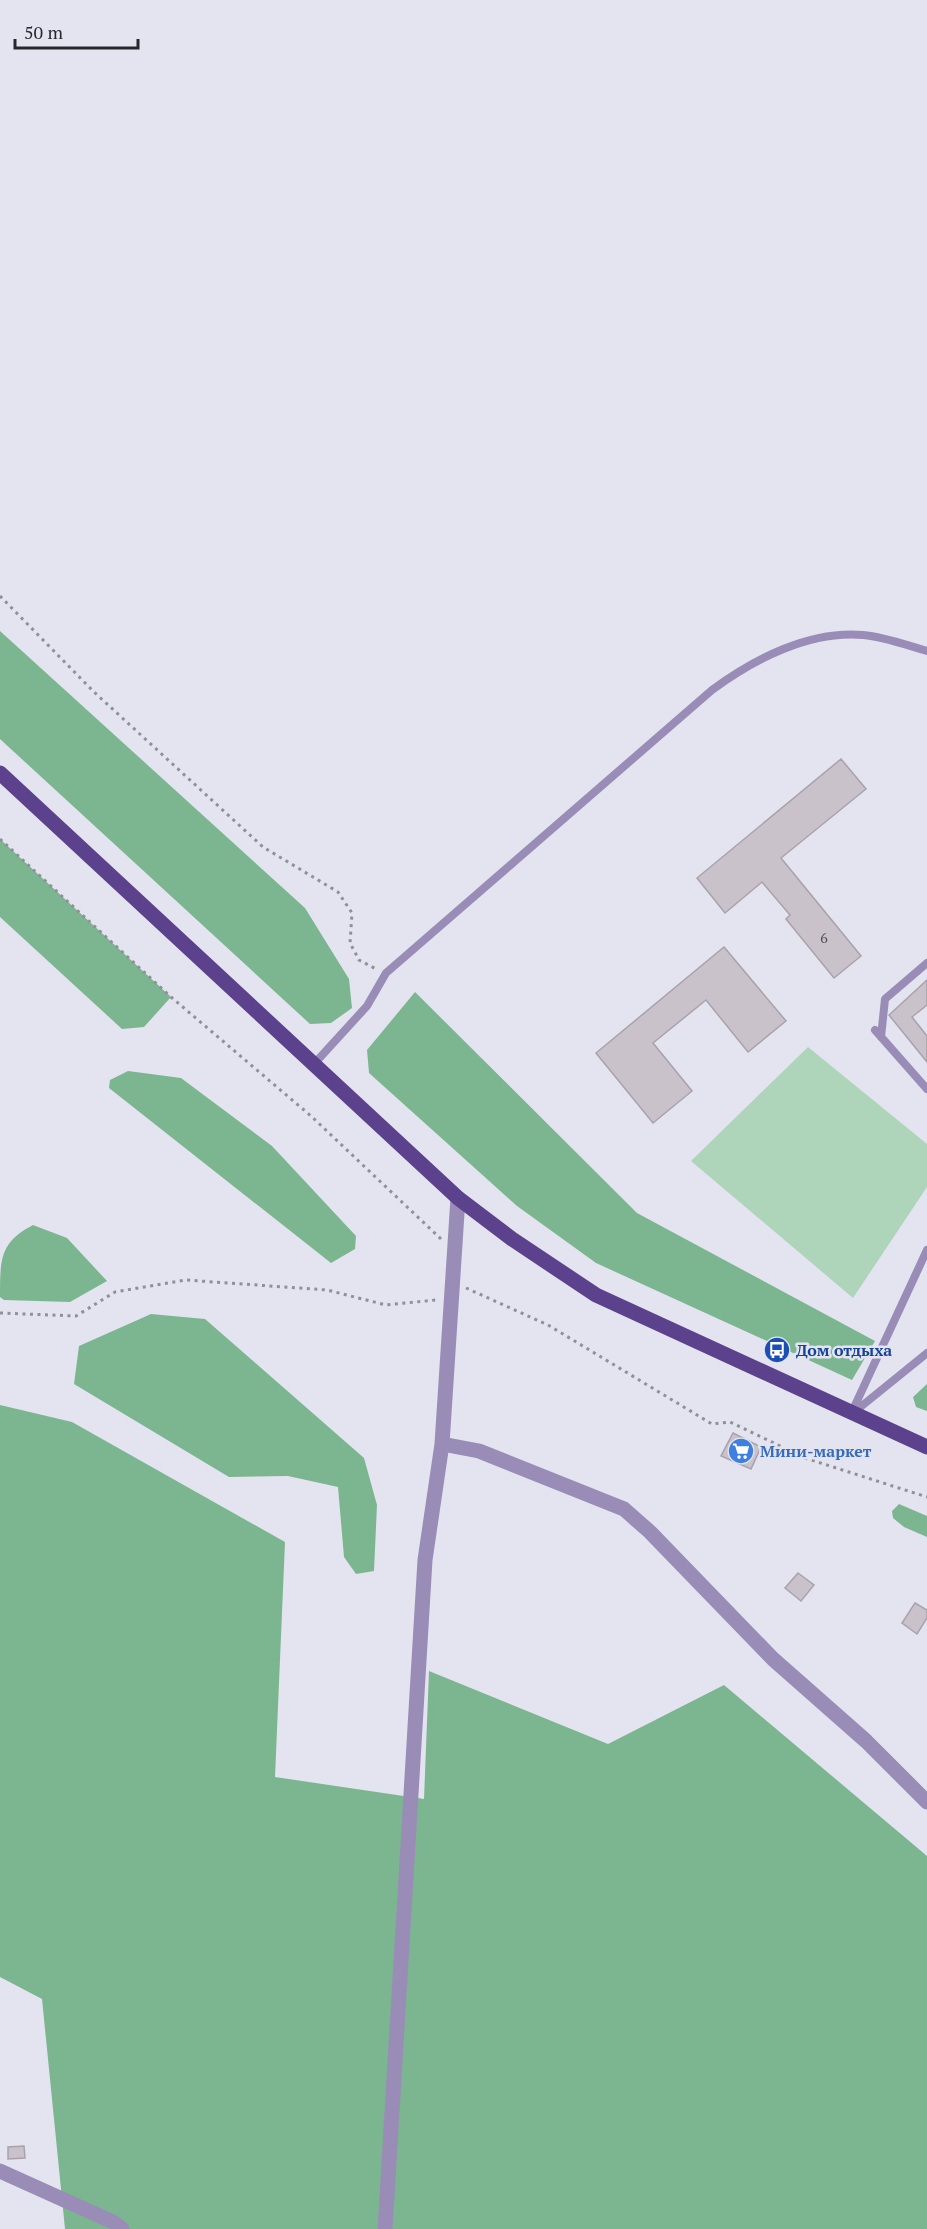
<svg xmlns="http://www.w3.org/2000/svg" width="927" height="2229" viewBox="0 0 927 2229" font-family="'PT Serif',serif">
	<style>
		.green { fill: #aed5ba }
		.forest { fill: #7cb690 }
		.building { fill: #cac2cb; stroke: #aaa2ab; stroke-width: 1.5 }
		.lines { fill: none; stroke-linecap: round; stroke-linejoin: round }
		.path { stroke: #8f9098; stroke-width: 3; stroke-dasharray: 3 4.5; stroke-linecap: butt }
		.lane { stroke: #998db7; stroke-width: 8 }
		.street { stroke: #998db7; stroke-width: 15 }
		.primary { stroke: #5c418c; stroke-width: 15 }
		.labels { text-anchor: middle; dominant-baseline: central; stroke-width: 5; stroke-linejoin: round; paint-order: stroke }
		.number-label { font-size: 14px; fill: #504e53 }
		.transit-label { font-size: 16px; font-weight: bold; fill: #164399; stroke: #e3e4f0; text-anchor: start }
		.shop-label { font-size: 16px; font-weight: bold; fill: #366cbe; stroke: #e3e4f0; text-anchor: start }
	</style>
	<rect width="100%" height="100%" fill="#e3e4f0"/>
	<path class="green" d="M808,1047L927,1144V1187L853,1298L691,1161Z"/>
	<path class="forest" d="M0,631L305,908L349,979L352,1008L331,1023L310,1024L0,739Z
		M0,839L171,997L144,1027L122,1029L0,917Z
		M415,992L637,1213L875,1341L852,1380L596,1263L517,1206L369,1073L367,1050Z
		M128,1071L181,1078L272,1146L356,1236L355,1249L331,1263L109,1088L110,1080Z
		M33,1225L67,1238L107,1281L70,1302L4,1300L0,1297C0,1259 0,1242 33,1225Z
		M151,1314L205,1319L364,1458L377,1505L374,1571L356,1574L344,1557L338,1487L288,1476L229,1477L74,1384L79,1346Z
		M927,1384V1411L916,1407L913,1397Z
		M0,1405L72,1422L285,1542L275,1777L424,1799L429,1671L608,1744L724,1685L927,1856V2229H65L42,1999L0,1977Z
		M899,1504L927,1516V1537L904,1527L893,1518L892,1511Z"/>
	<path class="building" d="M841,759L866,789L781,858L861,956L834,978L786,919L790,915L762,882L725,913L697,878Z
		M724,947L786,1021L748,1052L706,1000L653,1043L692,1091L653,1123L596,1053Z
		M927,980V1005L912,1017L927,1036V1062L889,1015Z
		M733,1433L761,1447L751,1469L721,1456Z
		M798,1573L814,1585L801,1601L785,1588Z
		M915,1603L927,1610V1618L917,1634L902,1623Z
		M24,2146L25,2158L8,2159V2147Z"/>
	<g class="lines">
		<path class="path" d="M0,596L94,692L263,847L338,892L352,913L350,943L359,960L376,969
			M0,839L171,997L311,1116L441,1239
			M466,1288L548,1325L712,1424L730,1422L805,1458L927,1497
			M0,1313L76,1316L115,1292L186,1280L327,1290L386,1305L436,1300"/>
		<path class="lane" d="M875,1030L927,1089
			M881,1037L885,999L927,963
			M314,1064L367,1006L386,973L712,690C754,659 810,630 863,635C885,637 906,645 927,651
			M853,1413L927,1353
			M851,1414L927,1250"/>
		<path class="street" d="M442,1444L479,1451L624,1509L650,1532L773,1659L866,1741L927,1802
			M0,2171L113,2222L122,2229
			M385,2229L425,1560L442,1444L458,1198"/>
		<path class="primary" d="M0,773L458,1198L512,1239L596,1295L927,1447"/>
	</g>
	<defs>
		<g id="bus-disc" transform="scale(1.35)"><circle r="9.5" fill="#1a4fb4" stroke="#e3e4f0"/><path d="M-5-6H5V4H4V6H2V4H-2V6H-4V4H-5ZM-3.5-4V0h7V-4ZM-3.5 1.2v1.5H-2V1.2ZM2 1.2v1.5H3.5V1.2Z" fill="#fff"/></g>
		<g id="supermarket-disc" transform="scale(1.35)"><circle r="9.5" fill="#3f7fe0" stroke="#e3e4f0"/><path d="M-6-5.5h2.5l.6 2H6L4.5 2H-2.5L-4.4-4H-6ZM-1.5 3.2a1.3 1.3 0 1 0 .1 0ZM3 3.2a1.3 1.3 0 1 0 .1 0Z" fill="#fff"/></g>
	</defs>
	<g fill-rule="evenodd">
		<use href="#bus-disc" x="777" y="1350"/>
		<use href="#supermarket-disc" x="741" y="1451"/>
	</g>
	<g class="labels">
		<g class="number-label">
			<text x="824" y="937">6</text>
		</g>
		<g class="transit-label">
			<text x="796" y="1350">Дом отдыха</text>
		</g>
		<g class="shop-label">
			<text x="760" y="1451">Мини-маркет</text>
		</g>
	</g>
	<path d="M15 39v9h123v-9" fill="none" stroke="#27272b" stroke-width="3"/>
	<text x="24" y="39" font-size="18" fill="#27272b" stroke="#e3e4f0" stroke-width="4.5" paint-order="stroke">50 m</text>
</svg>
